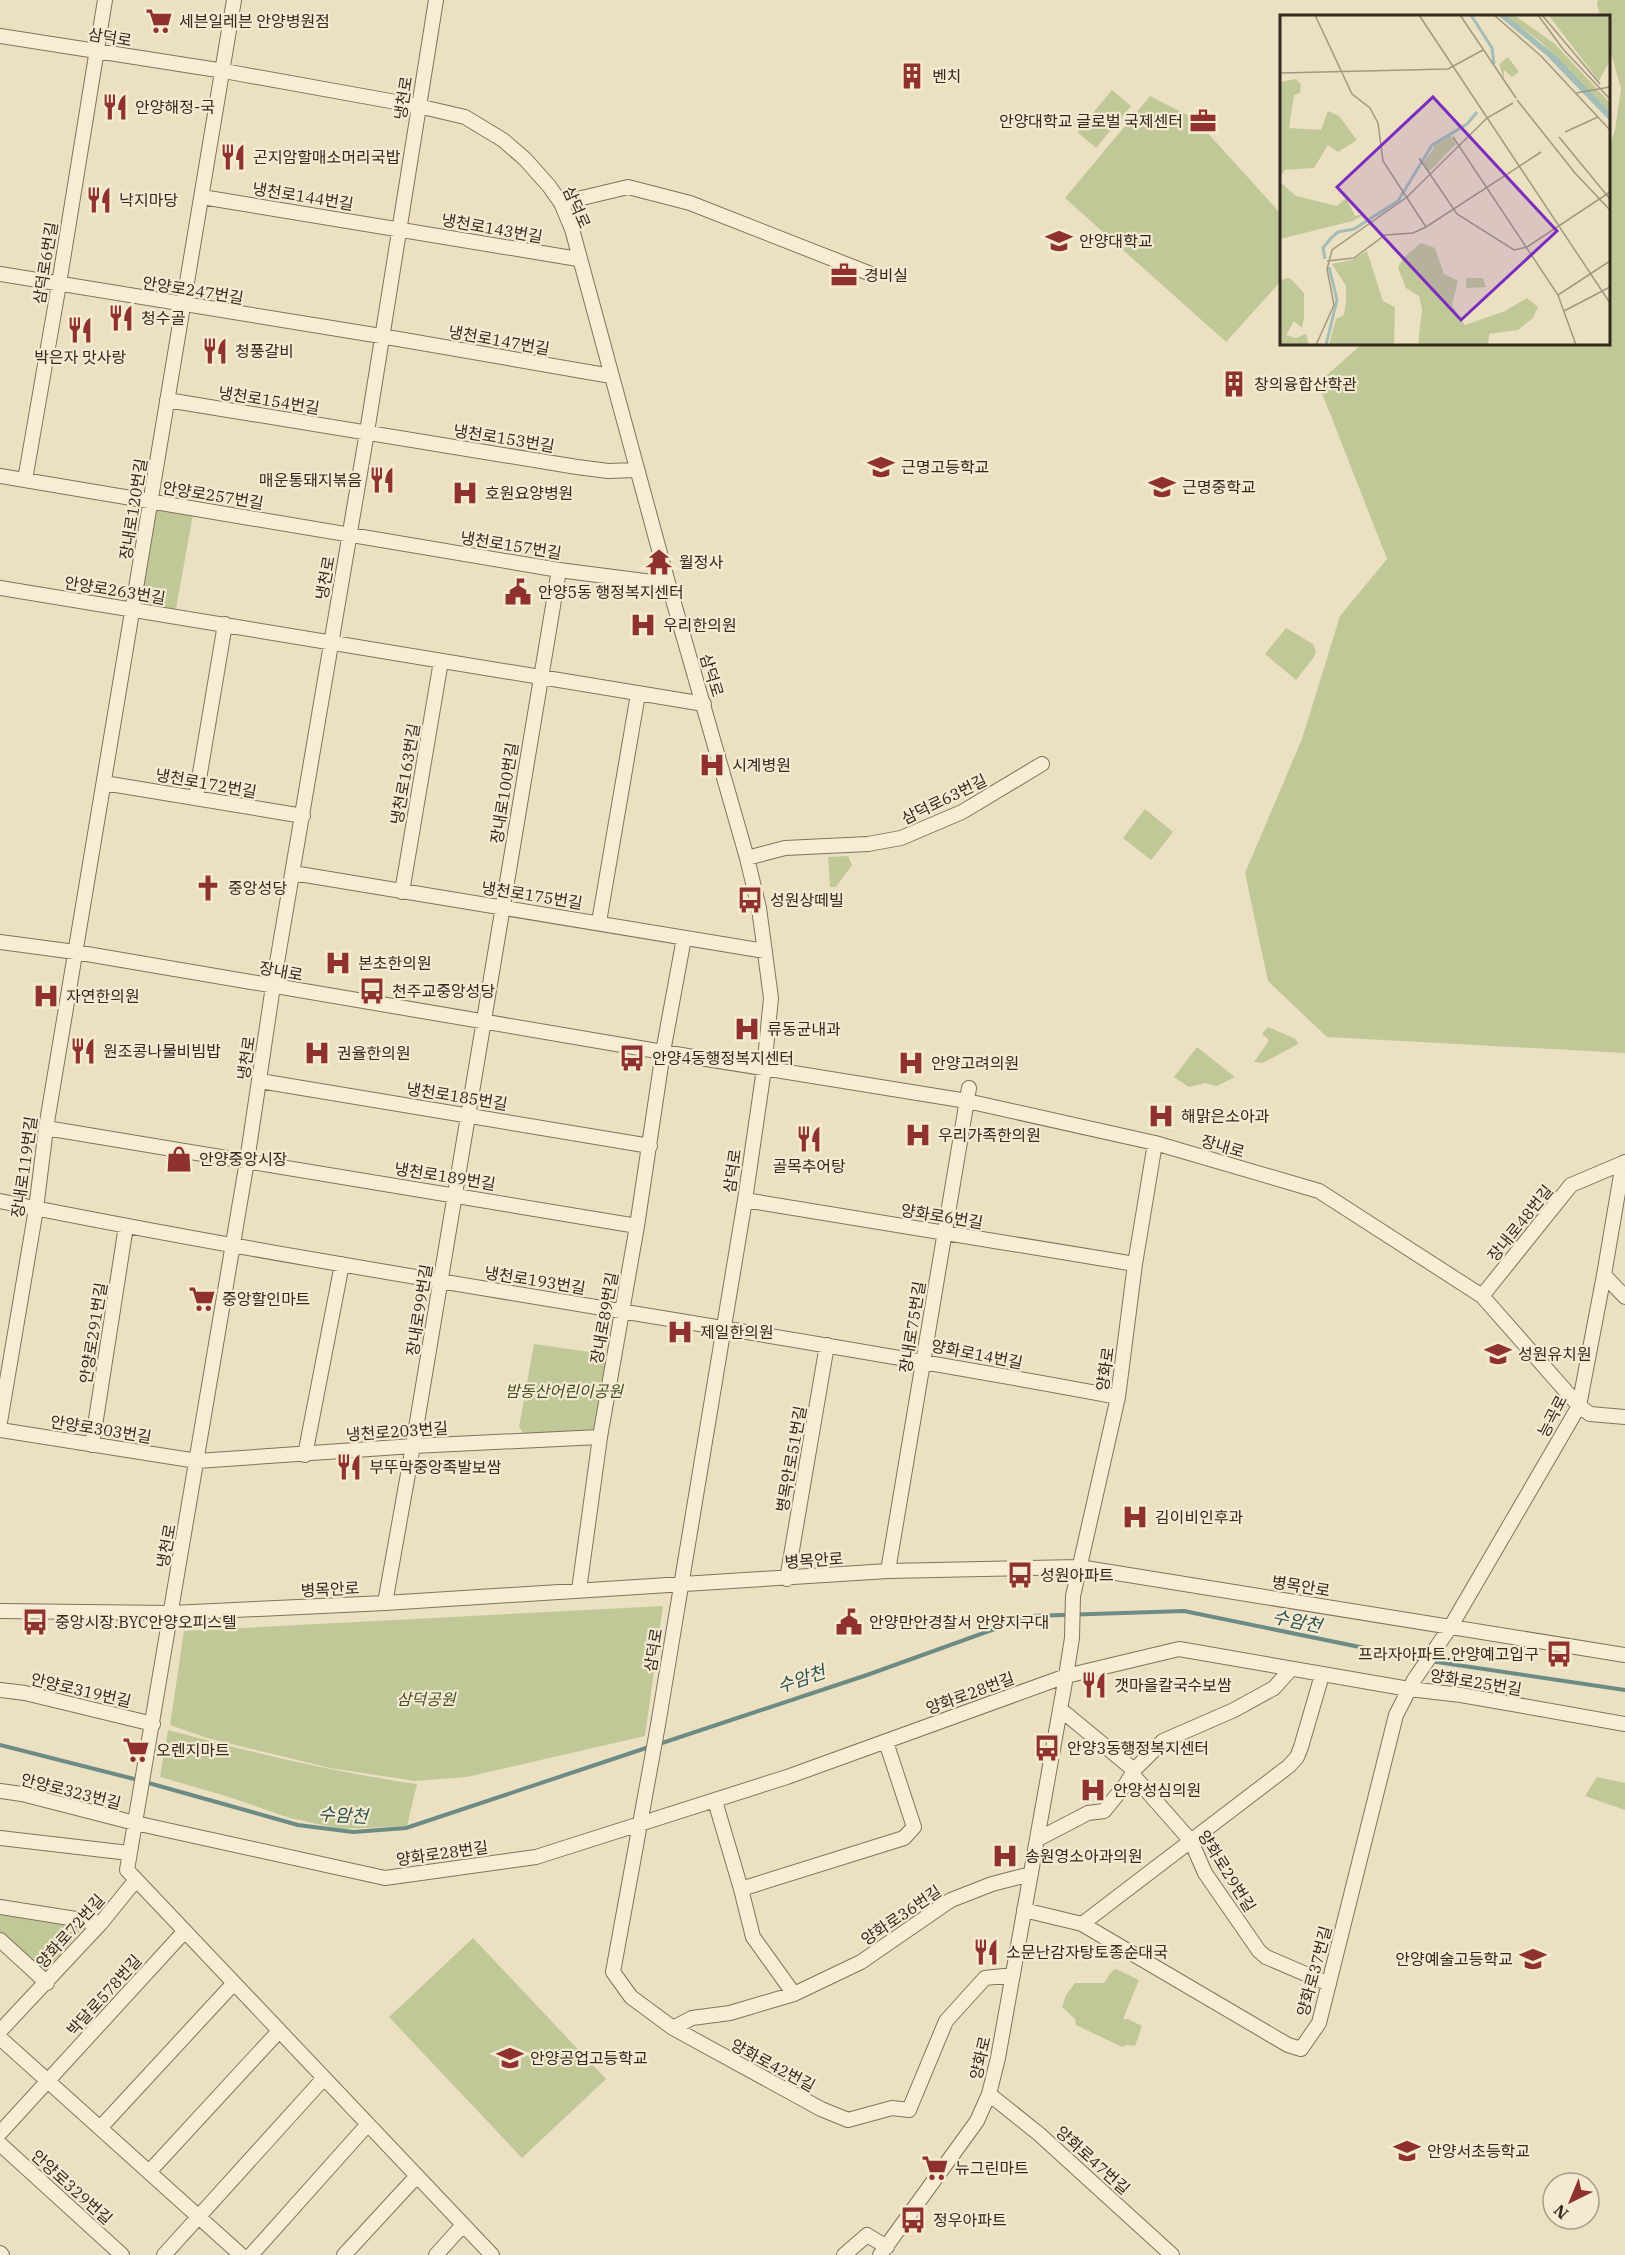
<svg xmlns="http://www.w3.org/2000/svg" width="1625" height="2255" viewBox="0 0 1625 2255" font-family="'IBM Plex Serif','Noto Sans KR',serif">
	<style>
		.green { fill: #c0c897 }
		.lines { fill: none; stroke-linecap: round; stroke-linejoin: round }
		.stream { stroke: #6c8b84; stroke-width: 4 }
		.minor-casing { stroke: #83725b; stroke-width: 16 }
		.minor { stroke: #f6edd5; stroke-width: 14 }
		.labels { text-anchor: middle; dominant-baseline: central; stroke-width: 4.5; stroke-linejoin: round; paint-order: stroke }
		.poi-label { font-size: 16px; fill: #34291e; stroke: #f3ead1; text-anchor: start }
		.street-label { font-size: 16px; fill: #34291e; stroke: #f3ead1 }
		.park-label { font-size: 16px; font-style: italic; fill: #434f26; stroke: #f3ead1 }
		.water-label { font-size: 18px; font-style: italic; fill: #2e5352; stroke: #f3ead1 }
		.inset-river { fill: none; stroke: #a4beb7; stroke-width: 3 }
		.inset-road { fill: none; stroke: #a29780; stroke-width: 1.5 }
		.view { fill: #7b2cbf; fill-opacity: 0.15; stroke: #7b2cbf; stroke-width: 3 }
		.inset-edge { fill: none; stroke: #34291e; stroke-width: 3 }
	</style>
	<rect width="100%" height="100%" fill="#ebe0c2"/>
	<path class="green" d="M1598,0H1625V1053L1327,1037L1268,981L1245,873L1302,739L1340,616L1387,559L1318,383L1362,344H1608L1609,147L1615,130L1621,89L1609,45L1608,16H1600L1597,4Z
		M1112,90L1131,106L1096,148L1077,132Z
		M1150,96L1195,119L1281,214V281L1226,342L1065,198Z
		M157,507L193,514L176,609L141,603Z
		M1286,628L1313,644L1316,651L1314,657L1296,680L1265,654Z
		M1145,809L1173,832L1151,860L1123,838Z
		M848,856L852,865L836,887H830L828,857Z
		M1268,1027L1296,1039L1298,1044L1263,1063L1254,1062L1268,1042V1039L1262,1034Z
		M1197,1047L1235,1077L1217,1086L1205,1083L1189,1087L1174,1077Z
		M534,1344L610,1355L596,1427L590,1434H524L519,1427Z
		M663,1606L645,1736L467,1777L415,1781L330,1768L207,1738L170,1725L184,1631Z
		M168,1730C250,1752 332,1772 417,1784L407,1826L341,1829L290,1818L226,1796L160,1777Z
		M1597,1777L1625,1783V1810L1585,1796Z
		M0,1913L86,1924L43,1974L0,1935Z
		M473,1938L606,2079L522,2158L389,2017Z
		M1116,1969L1139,1980L1123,2019H1128L1142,2026L1135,2046L1127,2045L1122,2047L1076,2025L1075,2019L1062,2007L1066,1995L1075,1983H1104L1111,1972Z"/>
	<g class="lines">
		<path class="stream" d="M1430,1661L1625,1690
			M659,1744L867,1675L1031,1616L1184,1611L1423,1660
			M0,1745L138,1780
			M145,1782L298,1825L353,1832L406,1828L652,1746"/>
		<g class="minor-casing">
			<path id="minor" d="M436,0L367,432L273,986L247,1161L127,1870L492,2255
				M0,36L224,71L418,106L465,117L503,140L525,159L549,186L561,203L572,229L667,579L747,858L759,908L771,998L764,1069L745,1200L658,1725L613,1972L631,1997L673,2028L821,2109L848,2120L892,2108L909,2110L946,2021L985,1978L1013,1975
				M202,197L578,259
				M561,203L628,187L690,203L871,274
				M0,274L381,336L611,376
				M167,400L577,467L608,471L637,470
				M0,476L559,570L652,582L667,579
				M25,480L59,284L105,0
				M0,588L704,704
				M104,783L303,816
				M196,797L225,624
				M747,858L785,848L868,844L901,838L962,812L1042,764
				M293,873L765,951
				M402,892L441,661
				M599,922L638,694
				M0,942L75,952L663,1052L967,1101L1155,1143L1319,1191L1482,1296L1579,1406L1590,1414L1625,1417
				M260,1081L650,1146
				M46,1128L637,1226
				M745,1200L1135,1264
				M0,1201C371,1276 746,1327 1118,1397
				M1604,1275L1625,1297
				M1482,1296L1571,1185L1623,1163
				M0,1422L36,1209L46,1128L234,0
				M0,1430L197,1461L413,1446L600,1437
				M92,1445L126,1226
				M305,1455L342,1264
				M888,1571L969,1088
				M787,1579L827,1345
				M579,1590L600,1437L637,1226L663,1052L684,938
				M385,1603L413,1446L559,570
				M0,1611L171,1613L385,1603L888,1571L1079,1567L1625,1655
				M0,1690L25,1693L153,1724
				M1060,1709L1134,1770L1132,1774L1191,1841L1205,1873L1259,1951L1266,1957L1329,1984
				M1134,1770L1163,1741L1234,1710L1274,1688L1291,1669
				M0,1791L22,1794L135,1823L385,1878L536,1857L787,1777L1066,1676L1179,1649L1409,1689L1461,1695L1625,1724
				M715,1801L741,1889L904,1838L914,1827L886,1742
				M0,1838L129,1853
				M1038,1839L1088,1813L1104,1811L1126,1784L1132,1774
				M741,1889L753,1937L794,1994
				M0,1907L101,1923
				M1024,1910L1082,1924L1288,2045L1301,2049L1319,2023L1396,1715L1414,1680L1451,1626L1579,1406L1604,1275L1623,1163L1625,1162
				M1082,1924L1289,1766L1297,1757L1301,1747L1322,1675
				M0,1940L47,1983
				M673,2028L692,2018L730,2013L794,1994L861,1962L951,1900L992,1884L1031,1874
				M0,2031L101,1923L135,1881
				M0,2038L241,2255
				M989,2094L1039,2134L1172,2255
				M100,2128L234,1983
				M0,2133L184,1932
				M0,2144L122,2255
				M149,2172L279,2031
				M0,2253L2,2255
				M164,2255L324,2078
				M251,2255L368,2124
				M344,2255L416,2177
				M436,2255L463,2225
				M844,2255L867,2235L887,2247
				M880,2255L977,2121L989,2094L998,2058L1066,1676L1072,1638L1073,1596L1118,1397L1135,1264L1155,1143"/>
		</g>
		<use href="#minor" class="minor"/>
	</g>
	<defs>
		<g id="supermarket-bare" transform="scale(2.07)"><path d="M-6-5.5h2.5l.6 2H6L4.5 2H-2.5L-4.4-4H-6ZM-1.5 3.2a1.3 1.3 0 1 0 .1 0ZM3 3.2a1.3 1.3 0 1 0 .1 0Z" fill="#8e312f" stroke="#f3ead1" stroke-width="2.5" paint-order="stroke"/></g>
		<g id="building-bare" transform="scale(2.07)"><path d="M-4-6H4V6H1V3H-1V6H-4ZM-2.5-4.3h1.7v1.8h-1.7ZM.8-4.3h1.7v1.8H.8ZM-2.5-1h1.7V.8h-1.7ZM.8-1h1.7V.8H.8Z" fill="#8e312f" stroke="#f3ead1" stroke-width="2.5" paint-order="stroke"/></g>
		<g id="restaurant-bare" transform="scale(2.07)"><path d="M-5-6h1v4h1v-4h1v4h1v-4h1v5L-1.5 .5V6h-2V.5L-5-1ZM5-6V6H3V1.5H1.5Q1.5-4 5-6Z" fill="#8e312f" stroke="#f3ead1" stroke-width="2.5" paint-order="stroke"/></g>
		<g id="office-bare" transform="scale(2.07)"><path d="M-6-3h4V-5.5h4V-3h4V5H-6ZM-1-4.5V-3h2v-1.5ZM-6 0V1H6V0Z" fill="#8e312f" stroke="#f3ead1" stroke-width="2.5" paint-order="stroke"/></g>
		<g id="university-bare" transform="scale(2.07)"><path d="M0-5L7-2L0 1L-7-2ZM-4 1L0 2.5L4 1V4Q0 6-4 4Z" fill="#8e312f" stroke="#f3ead1" stroke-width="2.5" paint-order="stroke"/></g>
		<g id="school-bare" transform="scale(2.07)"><path d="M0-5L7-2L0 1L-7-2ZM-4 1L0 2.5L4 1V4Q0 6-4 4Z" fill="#8e312f" stroke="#f3ead1" stroke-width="2.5" paint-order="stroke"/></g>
		<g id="hospital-bare" transform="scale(2.07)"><path d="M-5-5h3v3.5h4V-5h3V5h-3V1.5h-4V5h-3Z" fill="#8e312f" stroke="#f3ead1" stroke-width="2.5" paint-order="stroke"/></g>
		<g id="temple-bare" transform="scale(2.07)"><path d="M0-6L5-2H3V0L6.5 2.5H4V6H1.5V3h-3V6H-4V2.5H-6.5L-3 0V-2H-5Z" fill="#8e312f" stroke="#f3ead1" stroke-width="2.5" paint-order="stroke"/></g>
		<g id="civic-bare" transform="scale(2.07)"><path d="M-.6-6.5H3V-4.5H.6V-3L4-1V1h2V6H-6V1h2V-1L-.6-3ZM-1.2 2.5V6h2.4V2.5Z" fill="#8e312f" stroke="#f3ead1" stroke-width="2.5" paint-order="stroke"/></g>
		<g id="church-bare" transform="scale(2.07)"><path d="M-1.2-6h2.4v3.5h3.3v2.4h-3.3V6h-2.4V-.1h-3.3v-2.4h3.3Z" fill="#8e312f" stroke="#f3ead1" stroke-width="2.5" paint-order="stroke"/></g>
		<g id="bus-bare" transform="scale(2.07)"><path d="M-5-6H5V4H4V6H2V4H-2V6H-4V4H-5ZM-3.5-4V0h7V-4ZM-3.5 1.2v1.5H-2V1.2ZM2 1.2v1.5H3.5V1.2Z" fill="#8e312f" stroke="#f3ead1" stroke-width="2.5" paint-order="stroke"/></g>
		<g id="shop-bare" transform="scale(2.07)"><path d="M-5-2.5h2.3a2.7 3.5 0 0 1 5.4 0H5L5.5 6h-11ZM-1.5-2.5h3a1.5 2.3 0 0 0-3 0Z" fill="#8e312f" stroke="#f3ead1" stroke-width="2.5" paint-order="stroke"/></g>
	</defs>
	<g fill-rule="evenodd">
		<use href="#supermarket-bare" x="159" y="21"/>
		<use href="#building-bare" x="912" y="76"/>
		<use href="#restaurant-bare" x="115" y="107"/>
		<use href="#office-bare" x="1203" y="121"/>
		<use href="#restaurant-bare" x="233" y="157"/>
		<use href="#restaurant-bare" x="99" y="200"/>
		<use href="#university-bare" x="1059" y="241"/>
		<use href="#office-bare" x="844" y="275"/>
		<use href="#restaurant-bare" x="121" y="318"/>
		<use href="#restaurant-bare" x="80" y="330"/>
		<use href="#restaurant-bare" x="215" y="351"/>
		<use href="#building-bare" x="1234" y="384"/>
		<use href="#school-bare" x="881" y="467"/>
		<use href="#restaurant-bare" x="382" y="480"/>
		<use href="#school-bare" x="1162" y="487"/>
		<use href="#hospital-bare" x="465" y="493"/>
		<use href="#temple-bare" x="659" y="562"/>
		<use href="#civic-bare" x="518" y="592"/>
		<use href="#hospital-bare" x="643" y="625"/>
		<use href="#hospital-bare" x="712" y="765"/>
		<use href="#church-bare" x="208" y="888"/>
		<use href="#bus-bare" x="750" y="900"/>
		<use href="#hospital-bare" x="338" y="963"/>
		<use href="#bus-bare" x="372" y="991"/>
		<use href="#hospital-bare" x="46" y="996"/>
		<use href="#hospital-bare" x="747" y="1029"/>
		<use href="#restaurant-bare" x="83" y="1051"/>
		<use href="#hospital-bare" x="317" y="1053"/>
		<use href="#bus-bare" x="632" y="1058"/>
		<use href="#hospital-bare" x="911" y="1063"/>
		<use href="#hospital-bare" x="1161" y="1116"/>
		<use href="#hospital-bare" x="918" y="1135"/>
		<use href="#restaurant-bare" x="809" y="1139"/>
		<use href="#shop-bare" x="179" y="1159"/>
		<use href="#supermarket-bare" x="202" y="1299"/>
		<use href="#hospital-bare" x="680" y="1332"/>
		<use href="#school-bare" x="1498" y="1354"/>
		<use href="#restaurant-bare" x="349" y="1467"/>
		<use href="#hospital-bare" x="1135" y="1517"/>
		<use href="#bus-bare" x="1020" y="1575"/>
		<use href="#bus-bare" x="35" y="1622"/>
		<use href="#civic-bare" x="849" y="1622"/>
		<use href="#bus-bare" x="1559" y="1654"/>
		<use href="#restaurant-bare" x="1094" y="1685"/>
		<use href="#bus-bare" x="1047" y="1748"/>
		<use href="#supermarket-bare" x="136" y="1750"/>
		<use href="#hospital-bare" x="1093" y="1790"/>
		<use href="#hospital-bare" x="1005" y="1856"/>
		<use href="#restaurant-bare" x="986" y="1952"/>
		<use href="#school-bare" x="1533" y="1959"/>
		<use href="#school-bare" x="510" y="2058"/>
		<use href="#school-bare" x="1407" y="2151"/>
		<use href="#supermarket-bare" x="935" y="2168"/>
		<use href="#bus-bare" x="913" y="2220"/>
	</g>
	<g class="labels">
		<g class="poi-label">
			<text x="179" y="21">세븐일레븐 안양병원점</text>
			<text x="932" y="76">벤치</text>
			<text x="135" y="107">안양해정-국</text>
			<text x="1183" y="121" text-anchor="end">안양대학교 글로벌 국제센터</text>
			<text x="253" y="157">곤지암할매소머리국밥</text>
			<text x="119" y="200">낙지마당</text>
			<text x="1079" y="241">안양대학교</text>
			<text x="864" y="275">경비실</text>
			<text x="141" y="318">청수골</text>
			<text x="235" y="351">청풍갈비</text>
			<text x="80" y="357" text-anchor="middle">박은자 맛사랑</text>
			<text x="1254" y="384">창의융합산학관</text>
			<text x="901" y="467">근명고등학교</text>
			<text x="362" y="480" text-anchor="end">매운통돼지볶음</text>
			<text x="1182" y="487">근명중학교</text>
			<text x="485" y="493">호원요양병원</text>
			<text x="679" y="562">월정사</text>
			<text x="538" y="592">안양5동 행정복지센터</text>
			<text x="663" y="625">우리한의원</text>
			<text x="732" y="765">시계병원</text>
			<text x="228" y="888">중앙성당</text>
			<text x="770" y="900">성원상떼빌</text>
			<text x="358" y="963">본초한의원</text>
			<text x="392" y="991">천주교중앙성당</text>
			<text x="66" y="996">자연한의원</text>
			<text x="767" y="1029">류동균내과</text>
			<text x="103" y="1051">원조콩나물비빔밥</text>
			<text x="337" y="1053">권율한의원</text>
			<text x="652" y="1058">안양4동행정복지센터</text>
			<text x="931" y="1063">안양고려의원</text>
			<text x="1181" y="1116">해맑은소아과</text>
			<text x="938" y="1135">우리가족한의원</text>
			<text x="199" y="1159">안양중앙시장</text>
			<text x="809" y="1166" text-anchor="middle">골목추어탕</text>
			<text x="222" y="1299">중앙할인마트</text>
			<text x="700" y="1332">제일한의원</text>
			<text x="1518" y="1354">성원유치원</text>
			<text x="369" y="1467">부뚜막중앙족발보쌈</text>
			<text x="1155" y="1517">김이비인후과</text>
			<text x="1040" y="1575">성원아파트</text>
			<text x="55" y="1622">중앙시장.BYC안양오피스텔</text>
			<text x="869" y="1622">안양만안경찰서 안양지구대</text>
			<text x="1539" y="1654" text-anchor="end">프라자아파트.안양예고입구</text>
			<text x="1114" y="1685">갯마을칼국수보쌈</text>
			<text x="1067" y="1748">안양3동행정복지센터</text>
			<text x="156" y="1750">오렌지마트</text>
			<text x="1113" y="1790">안양성심의원</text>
			<text x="1025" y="1856">송원영소아과의원</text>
			<text x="1006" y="1952">소문난감자탕토종순대국</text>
			<text x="1513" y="1959" text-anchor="end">안양예술고등학교</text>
			<text x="530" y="2058">안양공업고등학교</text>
			<text x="1427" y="2151">안양서초등학교</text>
			<text x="955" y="2168">뉴그린마트</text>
			<text x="933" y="2220">정우아파트</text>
		</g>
		<g class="street-label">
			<text transform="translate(110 37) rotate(9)">삼덕로</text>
			<text transform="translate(403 98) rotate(-81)">냉천로</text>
			<text transform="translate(303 196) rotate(9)">냉천로144번길</text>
			<text transform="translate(577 207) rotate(66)">삼덕로</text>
			<text transform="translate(492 228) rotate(10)">냉천로143번길</text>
			<text transform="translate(45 263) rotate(-81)">삼덕로6번길</text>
			<text transform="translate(193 290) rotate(9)">안양로247번길</text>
			<text transform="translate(499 340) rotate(10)">냉천로147번길</text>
			<text transform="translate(269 400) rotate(9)">냉천로154번길</text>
			<text transform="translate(504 438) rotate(9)">냉천로153번길</text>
			<text transform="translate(213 495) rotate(9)">안양로257번길</text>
			<text transform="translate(133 509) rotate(-81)">장내로120번길</text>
			<text transform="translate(511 545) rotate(9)">냉천로157번길</text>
			<text transform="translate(325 578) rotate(-80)">냉천로</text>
			<text transform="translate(115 590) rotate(9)">안양로263번길</text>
			<text transform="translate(712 675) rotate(73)">삼덕로</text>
			<text transform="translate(405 774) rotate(-80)">냉천로163번길</text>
			<text transform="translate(206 783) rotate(10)">냉천로172번길</text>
			<text transform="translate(504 793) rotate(-81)">장내로100번길</text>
			<text transform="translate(944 799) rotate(-26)">삼덕로63번길</text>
			<text transform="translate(532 895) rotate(9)">냉천로175번길</text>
			<text transform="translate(281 971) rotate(10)">장내로</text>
			<text transform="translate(246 1058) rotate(-82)">냉천로</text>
			<text transform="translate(457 1096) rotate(9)">냉천로185번길</text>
			<text transform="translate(1223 1146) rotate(16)">장내로</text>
			<text transform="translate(24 1167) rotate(-82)">장내로119번길</text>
			<text transform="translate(732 1171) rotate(-82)">삼덕로</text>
			<text transform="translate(445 1176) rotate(9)">냉천로189번길</text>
			<text transform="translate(942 1216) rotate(9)">양화로6번길</text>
			<text transform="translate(1520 1223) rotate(-51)">장내로48번길</text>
			<text transform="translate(535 1280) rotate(9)">냉천로193번길</text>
			<text transform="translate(419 1310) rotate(-81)">장내로99번길</text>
			<text transform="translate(604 1318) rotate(-80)">장내로89번길</text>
			<text transform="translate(912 1327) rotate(-81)">장내로75번길</text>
			<text transform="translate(93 1333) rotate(-81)">안양로291번길</text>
			<text transform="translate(977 1354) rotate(11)">양화로14번길</text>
			<text transform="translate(1105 1369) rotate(-82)">양화로</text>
			<text transform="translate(1552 1416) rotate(-63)">능곡로</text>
			<text transform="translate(101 1429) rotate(9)">안양로303번길</text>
			<text transform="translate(397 1431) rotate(-4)">냉천로203번길</text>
			<text transform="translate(791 1459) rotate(-80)">병목안로51번길</text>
			<text transform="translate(166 1546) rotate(-80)">냉천로</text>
			<text transform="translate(814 1560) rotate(-4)">병목안로</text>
			<text transform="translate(1301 1586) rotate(9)">병목안로</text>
			<text transform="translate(330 1589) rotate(-3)">병목안로</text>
			<text transform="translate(653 1650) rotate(-81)">삼덕로</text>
			<text transform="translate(1476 1682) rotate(9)">양화로25번길</text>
			<text transform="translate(81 1690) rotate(13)">안양로319번길</text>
			<text transform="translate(970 1693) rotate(-20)">양화로28번길</text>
			<text transform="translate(71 1791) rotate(14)">안양로323번길</text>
			<text transform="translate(442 1853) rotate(-8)">양화로28번길</text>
			<text transform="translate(1227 1871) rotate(58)">양화로29번길</text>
			<text transform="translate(901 1915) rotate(-34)">양화로36번길</text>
			<text transform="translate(70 1931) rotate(-48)">양화로72번길</text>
			<text transform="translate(1314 1971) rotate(-75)">양화로37번길</text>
			<text transform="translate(104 1995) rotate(-48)">박달로578번길</text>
			<text transform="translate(980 2058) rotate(-77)">양화로</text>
			<text transform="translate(773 2065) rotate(28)">양화로42번길</text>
			<text transform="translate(1093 2160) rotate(42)">양화로47번길</text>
			<text transform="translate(72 2187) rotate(42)">안양로329번길</text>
		</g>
		<g class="park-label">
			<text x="564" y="1391">밤동산어린이공원</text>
			<text x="426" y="1699">삼덕공원</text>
		</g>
		<g class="water-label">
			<text transform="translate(1297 1621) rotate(12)">수암천</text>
			<text transform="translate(801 1679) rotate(-19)">수암천</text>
			<text transform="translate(343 1815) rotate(4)">수암천</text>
		</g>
	</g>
	<g transform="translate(1280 15)">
		<rect width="330" height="330" fill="#ebe0c2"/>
		<path d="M234,0L275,29L330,88V97L261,27L226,1ZM330,0V45L319,66L269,1ZM228,42L239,57L232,62L224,55V64L219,49ZM16,64L21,69L20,78L14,80L9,113L41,115L48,96L59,101L77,125L58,137L48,130L34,153L5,155L0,162V67ZM170,119L176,129L149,157L143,148L154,133L152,130ZM0,167L16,181L57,191L66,183L75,201L85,199L73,206L0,224ZM141,228L155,233L164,259L178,266L172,290L185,310L225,296L247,283L258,292L253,303L238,315L209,319L208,330H138L142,294L139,281L126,273L118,253L123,243ZM87,236L103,286L115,292L114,330H49L56,304L64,300L66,286V271L52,249L72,245ZM10,263L24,278V302L22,313L14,306L6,320L16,323L26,319L29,330H0V265ZM186,263H203L206,272L186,273Z" fill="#c0c897"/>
		<path d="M226,0L275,40L330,97V106L267,41L219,1Z" fill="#a4beb7"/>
		<path class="inset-river" d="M191,0L212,33L214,49M45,244L43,233L51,223L58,217L74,214L118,186L152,130L187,109L197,97M46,330L57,285L49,252"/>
		<path class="inset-road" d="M35,0L72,79L90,93L98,108L103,146L146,212M139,0L330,288M180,0L236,83M214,0L261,41L330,115M258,0L283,34L330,84M262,0L320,69M0,58L168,54L203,35M296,78L330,72M237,85L295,158L330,195M285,117L318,102M173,122L278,280L296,330M279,122L330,184M139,143L177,199L234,235L247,232L330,177M47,246L74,243L105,220L133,218L146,212L261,137M278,280L330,246M284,296L330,272M36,330L54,290L47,254L52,235L127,182L207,103L233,88"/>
		<path class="view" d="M153,82L277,216L181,305L57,172Z"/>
		<rect width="330" height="330" class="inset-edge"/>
	</g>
	<g transform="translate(1571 2201) rotate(223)"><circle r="28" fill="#f3ead1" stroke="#a79d89" stroke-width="1.5"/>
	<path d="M0-4.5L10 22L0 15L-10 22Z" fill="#8e312f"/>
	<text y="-9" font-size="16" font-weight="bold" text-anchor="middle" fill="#34291e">N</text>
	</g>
</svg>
